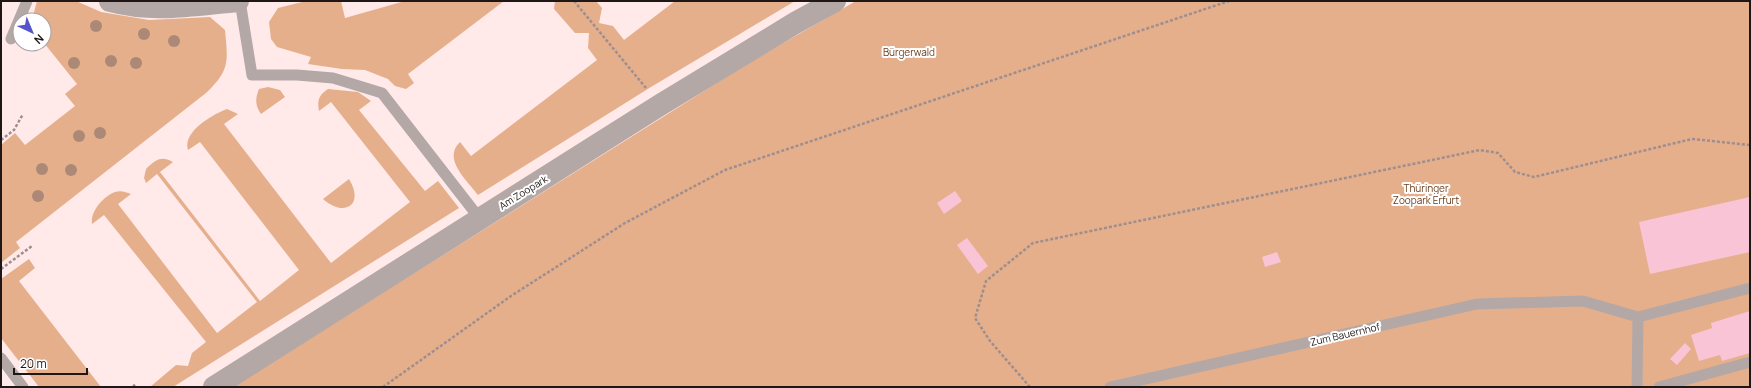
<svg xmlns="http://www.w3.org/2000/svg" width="1751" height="388" viewBox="0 0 1751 388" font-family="Manrope,sans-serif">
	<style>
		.green { fill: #e6af8c }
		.building { fill: #f9c4d6 }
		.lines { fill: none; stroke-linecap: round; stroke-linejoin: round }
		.path { stroke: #9e8e8e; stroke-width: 2.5; stroke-dasharray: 3 2; stroke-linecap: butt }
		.service { stroke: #b3a8a5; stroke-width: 11 }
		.minor { stroke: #b3a8a5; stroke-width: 22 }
		.tree { fill: #ac8976 }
		.labels { text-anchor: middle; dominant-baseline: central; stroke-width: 4; stroke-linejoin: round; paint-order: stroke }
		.park-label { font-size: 10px; fill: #693a17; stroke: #fff }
		.street-label { font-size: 10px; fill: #1f1616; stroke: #fff }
	</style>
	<rect width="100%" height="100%" fill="#ffe9e9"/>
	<path class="green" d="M37,1H76L101,12L149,20L210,17L225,30C228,62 230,70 206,93L16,242L20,248L1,263V145L15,133L25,145L75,106L65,94L77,84L44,43V20H32Z
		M306,1H341L345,18L405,1H504L408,74L414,83L406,89L395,86L388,79L365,70L342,69L308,64L311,57L277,47L271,39L269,22L278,8Z
		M555,1H596L602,8L599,23L613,26L624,40L675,1H795L651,87L478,195C467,180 442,159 460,142L471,156L597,60L588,48L589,33H575L554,9Z
		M856,1H1750V387H233L752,61Z
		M268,87L280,90L285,97L261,114C255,105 255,99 259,89Z
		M328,89L358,92L371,101L359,110L425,191L438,181L459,208L173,387H150L176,365L188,366L192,353L206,342L104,215L92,224C90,211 104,196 115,192C121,190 126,192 131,194L118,204L217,333L257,302L157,174L146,183L144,178L146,169C155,160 161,155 173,162L160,172L260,301L299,270L200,142L188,150C182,132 213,114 227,109L238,114L224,124L331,263L410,202L331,102L319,111C317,100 319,95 328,89Z
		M349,179C365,205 344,218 323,199Z
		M29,259L35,268L19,281L101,387H39L1,338V279Z"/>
	<path class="building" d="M955,191L962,201L944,214L937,203Z
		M1750,197V252L1650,274L1639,222Z
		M967,238L988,266L978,274L957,245Z
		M1277,252L1281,262L1265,267L1262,257Z
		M1750,311V353L1722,361L1720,355L1699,361L1691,335L1712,328L1711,323Z
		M1685,343L1691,349L1677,365L1670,359Z"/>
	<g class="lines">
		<path class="path" d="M574,1L646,88
			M1,140L14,130L23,114
			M1,269L32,246
			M133,387L136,383
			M383,387L511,296L625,223L725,170L1229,1
			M1030,387L990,341L975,318L986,281L1033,243L1480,150L1498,153L1515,172L1534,177L1692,139L1750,145"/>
		<path class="service" d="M240,1L252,75H297L333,78L382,93L480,219
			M11,39L27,1
			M1638,317L1750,288
			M1,358L23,387
			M1110,387L1477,304L1583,301L1638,317L1637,387
			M1659,387L1750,362"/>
		<path class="minor" d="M110,1C154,13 194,5 238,1
			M214,387L660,105L795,23L835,1"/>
	</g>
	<g class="tree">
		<circle cx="96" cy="26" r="6"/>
		<circle cx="144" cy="34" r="6"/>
		<circle cx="174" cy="41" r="6"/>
		<circle cx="111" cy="61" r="6"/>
		<circle cx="74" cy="63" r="6"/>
		<circle cx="136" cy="63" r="6"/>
		<circle cx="100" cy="133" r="6"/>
		<circle cx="79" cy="136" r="6"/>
		<circle cx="42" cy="169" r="6"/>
		<circle cx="71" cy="170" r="6"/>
		<circle cx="38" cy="196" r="6"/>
	</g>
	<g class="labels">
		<g class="park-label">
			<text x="909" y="52">Bürgerwald</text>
			<text x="1426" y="188">Thüringer<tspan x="1426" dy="12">Zoopark Erfurt</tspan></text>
		</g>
		<g class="street-label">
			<text transform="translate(523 192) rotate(-32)">Am Zoopark</text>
			<text transform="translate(1345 334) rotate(-13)">Zum Bauernhof</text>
		</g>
	</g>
	<rect width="1751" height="388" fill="none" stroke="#1f1616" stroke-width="4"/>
	<g transform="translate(32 32) rotate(136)"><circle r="19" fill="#ffffff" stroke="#a5a2a2"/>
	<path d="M0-3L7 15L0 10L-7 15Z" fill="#5654cb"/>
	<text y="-6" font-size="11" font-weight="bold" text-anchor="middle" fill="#1f1616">N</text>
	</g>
	<path d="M14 368v6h73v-6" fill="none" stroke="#1f1616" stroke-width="2"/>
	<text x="20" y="368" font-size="12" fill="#1f1616" stroke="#ffffff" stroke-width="3" paint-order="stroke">20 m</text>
</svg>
